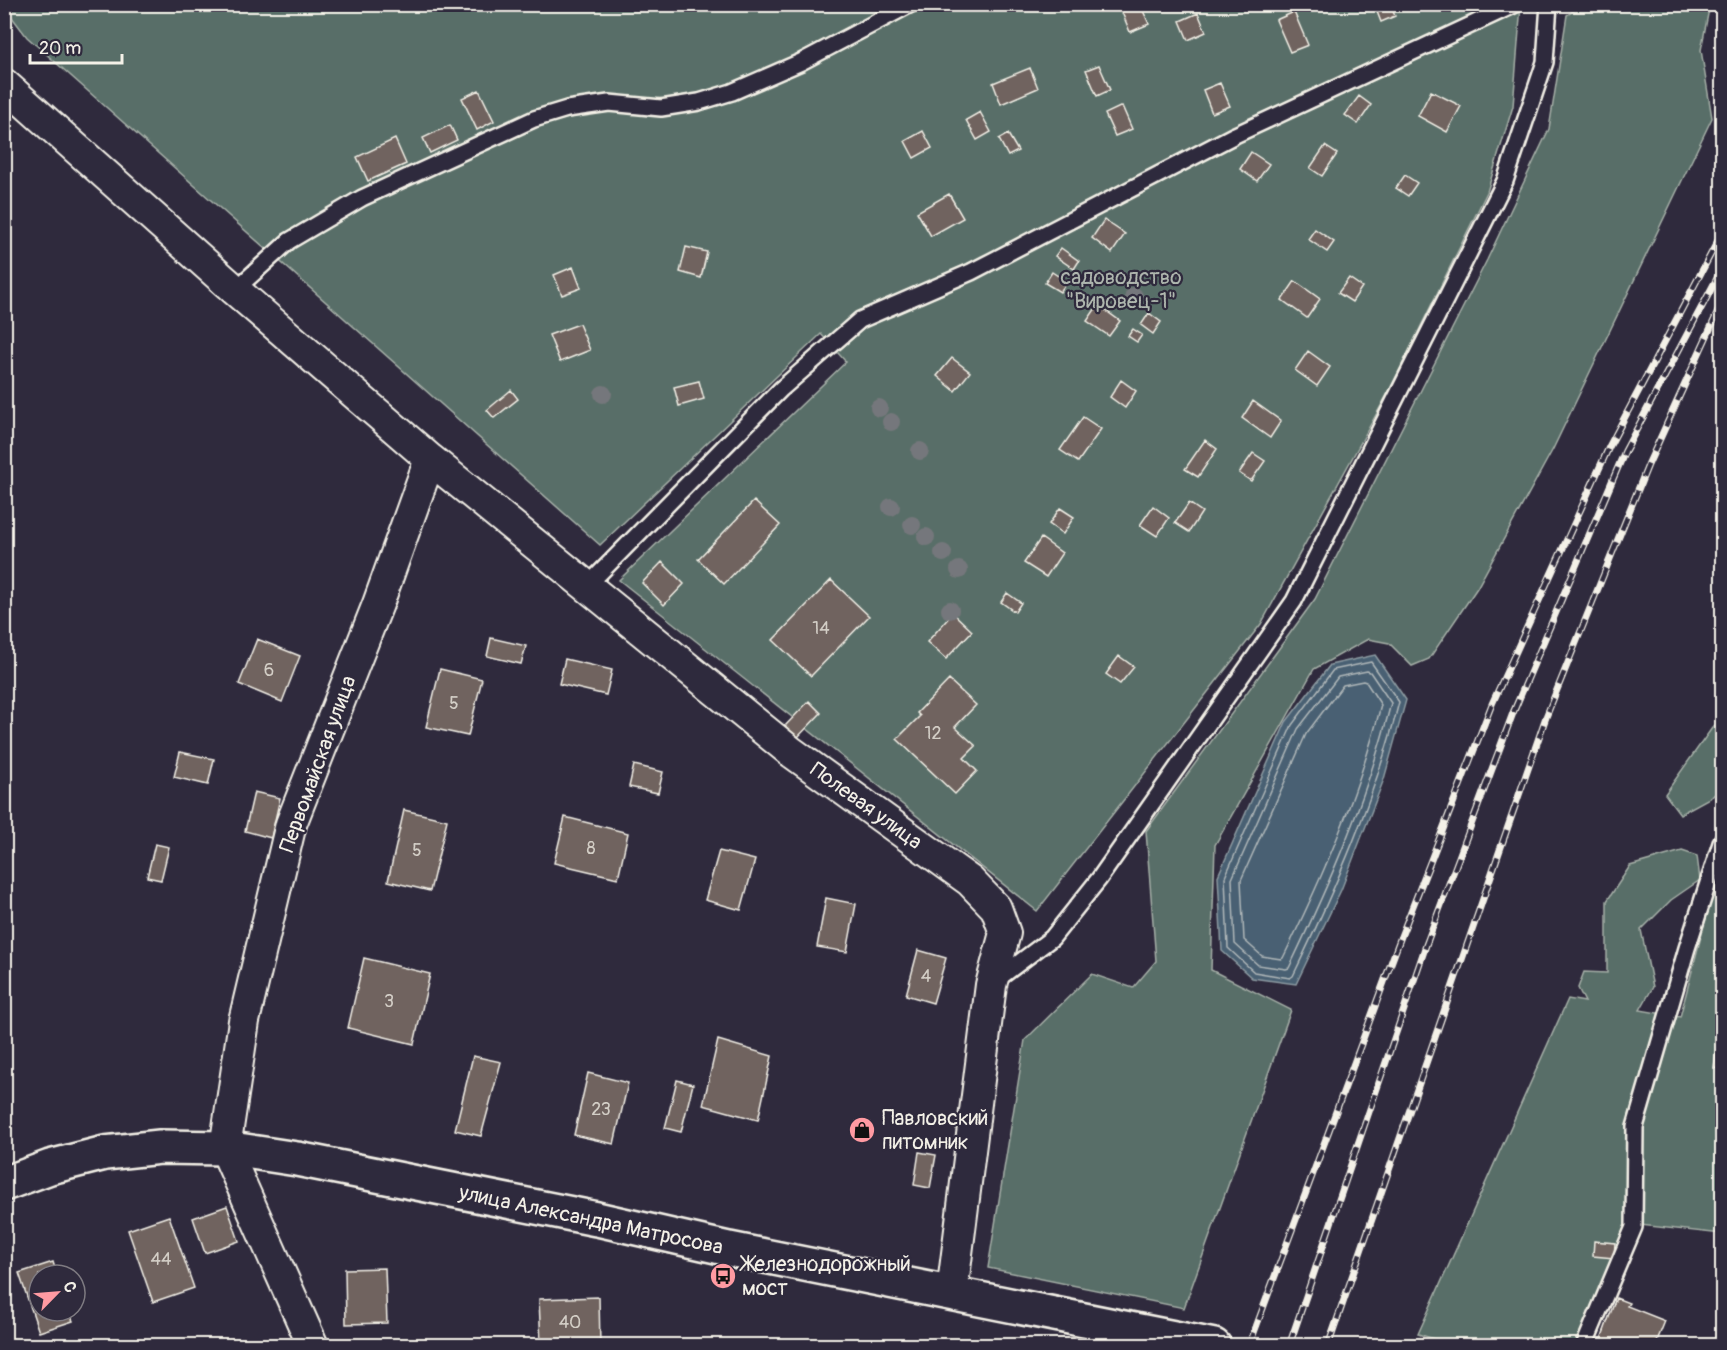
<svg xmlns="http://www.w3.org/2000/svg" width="1727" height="1350" viewBox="0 0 1727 1350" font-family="Pangolin,sans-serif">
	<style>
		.green { fill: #596e68; stroke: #a6b0a8; stroke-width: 1.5 }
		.water { fill: #496173; stroke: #8d9ba2; stroke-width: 1.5 }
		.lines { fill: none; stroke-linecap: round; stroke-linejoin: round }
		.shore { stroke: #b0b7b9; stroke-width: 1.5 }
		.building { fill: #6f635f; stroke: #f4f1e8; stroke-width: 1.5 }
		.lane-casing { stroke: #f4f1e8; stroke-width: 20 }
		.street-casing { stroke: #f4f1e8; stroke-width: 34 }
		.secondary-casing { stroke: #f4f1e8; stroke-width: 38 }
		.lane { stroke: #2f2a3d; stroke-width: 15 }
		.street { stroke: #2f2a3d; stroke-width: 30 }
		.secondary { stroke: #2f2a3d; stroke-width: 33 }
		.rail-casing { stroke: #f4f1e8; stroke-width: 7 }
		.rail { stroke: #2f2a3d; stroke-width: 4.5; stroke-dasharray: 14; stroke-linecap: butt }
		.tree { fill: #75777b }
		.labels { text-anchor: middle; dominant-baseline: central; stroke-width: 4.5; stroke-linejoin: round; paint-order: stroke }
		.number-label { font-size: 18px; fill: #d3cec6 }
		.park-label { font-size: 21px; fill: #aeb6ae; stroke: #2f2a3d }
		.street-label { font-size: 21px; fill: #f4f1e8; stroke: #2f2a3d }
		.poi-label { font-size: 21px; fill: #f4f1e8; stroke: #2f2a3d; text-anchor: start }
	</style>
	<rect width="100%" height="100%" fill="#2f2a3d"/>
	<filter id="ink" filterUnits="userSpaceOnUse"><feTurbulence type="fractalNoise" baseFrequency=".0167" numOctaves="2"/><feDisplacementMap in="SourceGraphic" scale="12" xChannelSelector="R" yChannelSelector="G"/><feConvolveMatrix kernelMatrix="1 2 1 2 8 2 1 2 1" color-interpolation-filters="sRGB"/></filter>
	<g filter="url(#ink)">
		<path class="green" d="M5,4L1521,5L1513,106L1487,192L1389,391L1261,624L1037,911L619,580L846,362L821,334L600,545L27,37L5,8Z
			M1584,4L1713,5L1708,14L1701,50L1712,118L1553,449L1477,588L1429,659L1412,666L1389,643L1368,639L1314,669L1215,845L1211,970L1291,1010L1184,1308L988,1268L1025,1040L1092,974L1133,988L1156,961L1146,831L1315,599L1487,260L1549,129L1567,15Z
			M1722,719V786L1713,796L1680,814L1665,794L1712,728Z
			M1682,851L1697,856L1700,880L1671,900L1641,930L1653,987L1640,1010L1680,1017L1722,856V1234L1631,1224L1576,1345H1453L1418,1334L1568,999L1585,1002L1578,988L1584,972L1607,973V901L1630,866Z"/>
		<path class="water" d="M1375,655L1406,700L1384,779L1341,890L1296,984L1252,978L1222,951L1218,876L1286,722L1330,665Z"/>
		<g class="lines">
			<path class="shore" d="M1371,662L1399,702C1375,798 1336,887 1293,976L1290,978L1254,972L1228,948L1225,877L1292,725L1333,670Z
				M1367,671L1370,672L1391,703C1368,796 1330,882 1289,968L1286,969L1258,965L1235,944L1232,879L1298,729L1338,677Z
				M1363,681L1366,682L1381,705C1359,793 1323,876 1283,958L1281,959L1262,956L1244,940L1241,880L1306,734L1343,685Z"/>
		</g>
		<path class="building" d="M1134,4H1140L1149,24L1130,32L1121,10Z
			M1374,4H1390L1395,16L1381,22Z
			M1294,12L1308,45L1290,52L1276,20Z
			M1198,13L1206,32L1188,40L1180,21Z
			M1099,65L1110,90L1097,96L1086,70Z
			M1030,68L1038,88L1001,104L993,83Z
			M1220,83L1230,106L1212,113L1203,90Z
			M479,90L494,121L477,130L462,98Z
			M1431,91L1461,106L1447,132L1418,116Z
			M1359,96L1371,105L1358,124L1345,115Z
			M1122,106L1132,129L1115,136L1105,114Z
			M980,112L991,132L977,140L966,120Z
			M450,125L457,140L430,153L423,138Z
			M923,131L932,148L914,158L905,141Z
			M1008,134L1018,151L1008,156L999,139Z
			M395,139L406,164L368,181L357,157Z
			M1325,146L1337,154L1322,176L1310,168Z
			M1251,152L1269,164L1257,181L1240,169Z
			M1405,175L1417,183L1408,196L1396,188Z
			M949,194L963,218L931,236L917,212Z
			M1104,220L1125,234L1112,253L1092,238Z
			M1315,229L1334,242L1327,252L1308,239Z
			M686,247L707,252L701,278L680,272Z
			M1061,248L1079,261L1074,269L1055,256Z
			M573,267L581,288L562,295L554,275Z
			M1052,272L1067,282L1060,292L1045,283Z
			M1349,278L1362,287L1352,302L1338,293Z
			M1295,281L1320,299L1307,318L1282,300Z
			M1098,305L1120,321L1109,336L1087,321Z
			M1149,313L1161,322L1153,334L1141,325Z
			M579,324L590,350L560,362L549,335Z
			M1133,329L1142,335L1137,342L1128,336Z
			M1308,351L1330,367L1317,386L1295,370Z
			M952,358L970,372L955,391L937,376Z
			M1121,380L1136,391L1125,408L1110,397Z
			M699,381L704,399L679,406L674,387Z
			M511,390L518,399L494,418L487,410Z
			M1253,401L1281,421L1270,438L1242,418Z
			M1083,417L1101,429L1078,462L1060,450Z
			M1205,440L1217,449L1198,477L1185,469Z
			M1253,453L1265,461L1251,481L1239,473Z
			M754,501L780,525L724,584L698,559Z
			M1189,503L1202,512L1189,532L1175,523Z
			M1153,506L1169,518L1157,536L1140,525Z
			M1060,508L1074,517L1063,534L1049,524Z
			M1041,538L1062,553L1046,577L1024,563Z
			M662,562L684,584L664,605L642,583Z
			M831,580L869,616L811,676L773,640Z
			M1007,593L1021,603L1015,612L1001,602Z
			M953,613L972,631L946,659L927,642Z
			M491,638L526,646L521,664L487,656Z
			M257,639L300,656L282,702L239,684Z
			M1119,656L1134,667L1120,684L1106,674Z
			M565,659L612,670L606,695L559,684Z
			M440,669L482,679L468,736L426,727Z
			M949,680L976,705L955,727L976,746L964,758L977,771L955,794L897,739L920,716L917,713Z
			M809,701L821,713L797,738L785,726Z
			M180,752L214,759L208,785L174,777Z
			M634,765L663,772L658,793L629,787Z
			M254,792L280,798L271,838L245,831Z
			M404,810L447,820L430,891L388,881Z
			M565,817L628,833L618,878L554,863Z
			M155,844L169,847L161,880L147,877Z
			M719,851L755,860L741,910L705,900Z
			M826,898L856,904L847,952L817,947Z
			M918,950L946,958L933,1003L906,995Z
			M364,958L430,974L414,1044L348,1028Z
			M718,1040L772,1056L758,1120L703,1105Z
			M1716,1052H1722V1069L1714,1068Z
			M473,1056L501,1062L481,1136L455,1130Z
			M588,1073L628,1083L614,1144L574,1135Z
			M677,1080L693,1084L681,1132L665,1128Z
			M919,1152L936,1155L930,1188L914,1185Z
			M227,1206L239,1241L205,1253L193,1218Z
			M169,1216L194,1288L153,1302L128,1230Z
			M1594,1241L1615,1243L1614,1258L1593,1256Z
			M53,1262L57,1275H39V1311H69L73,1321L39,1332L19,1273Z
			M385,1268L387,1323L346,1324L345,1269Z
			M599,1297L600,1346H541L539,1299Z
			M1616,1298L1629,1303L1627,1306L1665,1321L1655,1346H1632L1627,1344L1626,1346H1608L1600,1342Z"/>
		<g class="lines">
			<g class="lane-casing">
				<path id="lane" d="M235,290L289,241L362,198L534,119L567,109L609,103L661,108L699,102L732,92L801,62L911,4
					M586,587L781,389L860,320L971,272L1235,135L1516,4
					M995,981L1052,938L1099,879L1294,601L1505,181L1545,62L1549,4
					M1584,1346L1634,1227L1635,1127L1687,948L1722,840"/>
			</g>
			<g class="street-casing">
				<path id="street" d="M4,84L235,290L430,459L790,751L970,881L996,908L1005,933L991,985L952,1293
					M313,1346L225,1148L244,1021L291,824L378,604L430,459"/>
			</g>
			<g class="secondary-casing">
				<path id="secondary" d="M4,1184L50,1167L105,1153L160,1147L225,1148L297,1159L597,1219L729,1249L1214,1346"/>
			</g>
			<use href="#lane" class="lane"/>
			<use href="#street" class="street"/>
			<use href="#secondary" class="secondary"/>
			<g class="rail-casing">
				<path id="rail" d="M1249,1346L1400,939L1492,704L1609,447L1722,233
					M1289,1346L1426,945L1513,713L1625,451L1722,269
					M1328,1346L1546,717L1648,465L1722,303"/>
			</g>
			<use href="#rail" class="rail"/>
		</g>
		<g class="tree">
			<circle cx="1134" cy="296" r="9"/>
			<circle cx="603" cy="394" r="9"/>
			<circle cx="879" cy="408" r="9"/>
			<circle cx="891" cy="422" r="9"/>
			<circle cx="920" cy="451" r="9"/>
			<circle cx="891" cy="507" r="9"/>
			<circle cx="912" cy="525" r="9"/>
			<circle cx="926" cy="537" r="9"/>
			<circle cx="943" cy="553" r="9"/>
			<circle cx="959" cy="570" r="9"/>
			<circle cx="950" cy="610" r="9"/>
		</g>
	</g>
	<defs>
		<g id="shop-disc" transform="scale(1.35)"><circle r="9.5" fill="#ff9aa2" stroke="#2f2a3d"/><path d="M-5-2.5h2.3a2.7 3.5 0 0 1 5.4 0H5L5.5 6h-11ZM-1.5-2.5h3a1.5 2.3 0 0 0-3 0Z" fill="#111"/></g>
		<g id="bus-disc" transform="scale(1.35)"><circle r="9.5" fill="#ff9aa2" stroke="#2f2a3d"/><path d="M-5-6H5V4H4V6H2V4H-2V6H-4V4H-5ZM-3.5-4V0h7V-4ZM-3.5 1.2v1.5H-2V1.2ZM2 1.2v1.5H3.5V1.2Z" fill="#111"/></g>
	</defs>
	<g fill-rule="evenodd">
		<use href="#shop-disc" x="862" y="1130"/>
		<use href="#bus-disc" x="723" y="1276"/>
	</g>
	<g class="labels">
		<g class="number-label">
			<text x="821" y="628">14</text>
			<text x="269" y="670">6</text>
			<text x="454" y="703">5</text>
			<text x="933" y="733">12</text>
			<text x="591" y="848">8</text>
			<text x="417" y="850">5</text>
			<text x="926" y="976">4</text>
			<text x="389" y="1001">3</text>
			<text x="601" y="1109">23</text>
			<text x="161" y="1259">44</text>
			<text x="570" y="1322">40</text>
		</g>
		<g class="park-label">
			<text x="1121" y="277">садоводство<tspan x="1121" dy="24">"Вировец-1"</tspan></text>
		</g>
		<g class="street-label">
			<text transform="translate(318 764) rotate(-70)">Первомайская улица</text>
			<text transform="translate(866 806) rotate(36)">Полевая улица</text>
			<text transform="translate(591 1220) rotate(12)">улица Александра Матросова</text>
		</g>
		<g class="poi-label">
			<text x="882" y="1118">Павловский<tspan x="882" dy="24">питомник</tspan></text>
			<text x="742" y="1264">Железнодорожный<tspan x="742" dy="24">мост</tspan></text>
		</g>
	</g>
	<rect width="1727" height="1350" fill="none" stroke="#2f2a3d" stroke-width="24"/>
	<rect x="12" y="12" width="1703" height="1326" fill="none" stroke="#f4f1e8" stroke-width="2" filter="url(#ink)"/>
	<g transform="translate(57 1293) rotate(65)"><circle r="28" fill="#2f2a3d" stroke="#7e7a81" stroke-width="1.5"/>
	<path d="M0-4.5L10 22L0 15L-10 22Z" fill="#ff9aa2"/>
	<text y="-9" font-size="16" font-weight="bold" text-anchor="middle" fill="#f4f1e8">С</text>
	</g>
	<path d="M30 54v9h92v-9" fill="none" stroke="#f4f1e8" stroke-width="3"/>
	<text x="39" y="54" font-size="18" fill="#f4f1e8" stroke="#2f2a3d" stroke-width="4.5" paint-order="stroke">20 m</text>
</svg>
